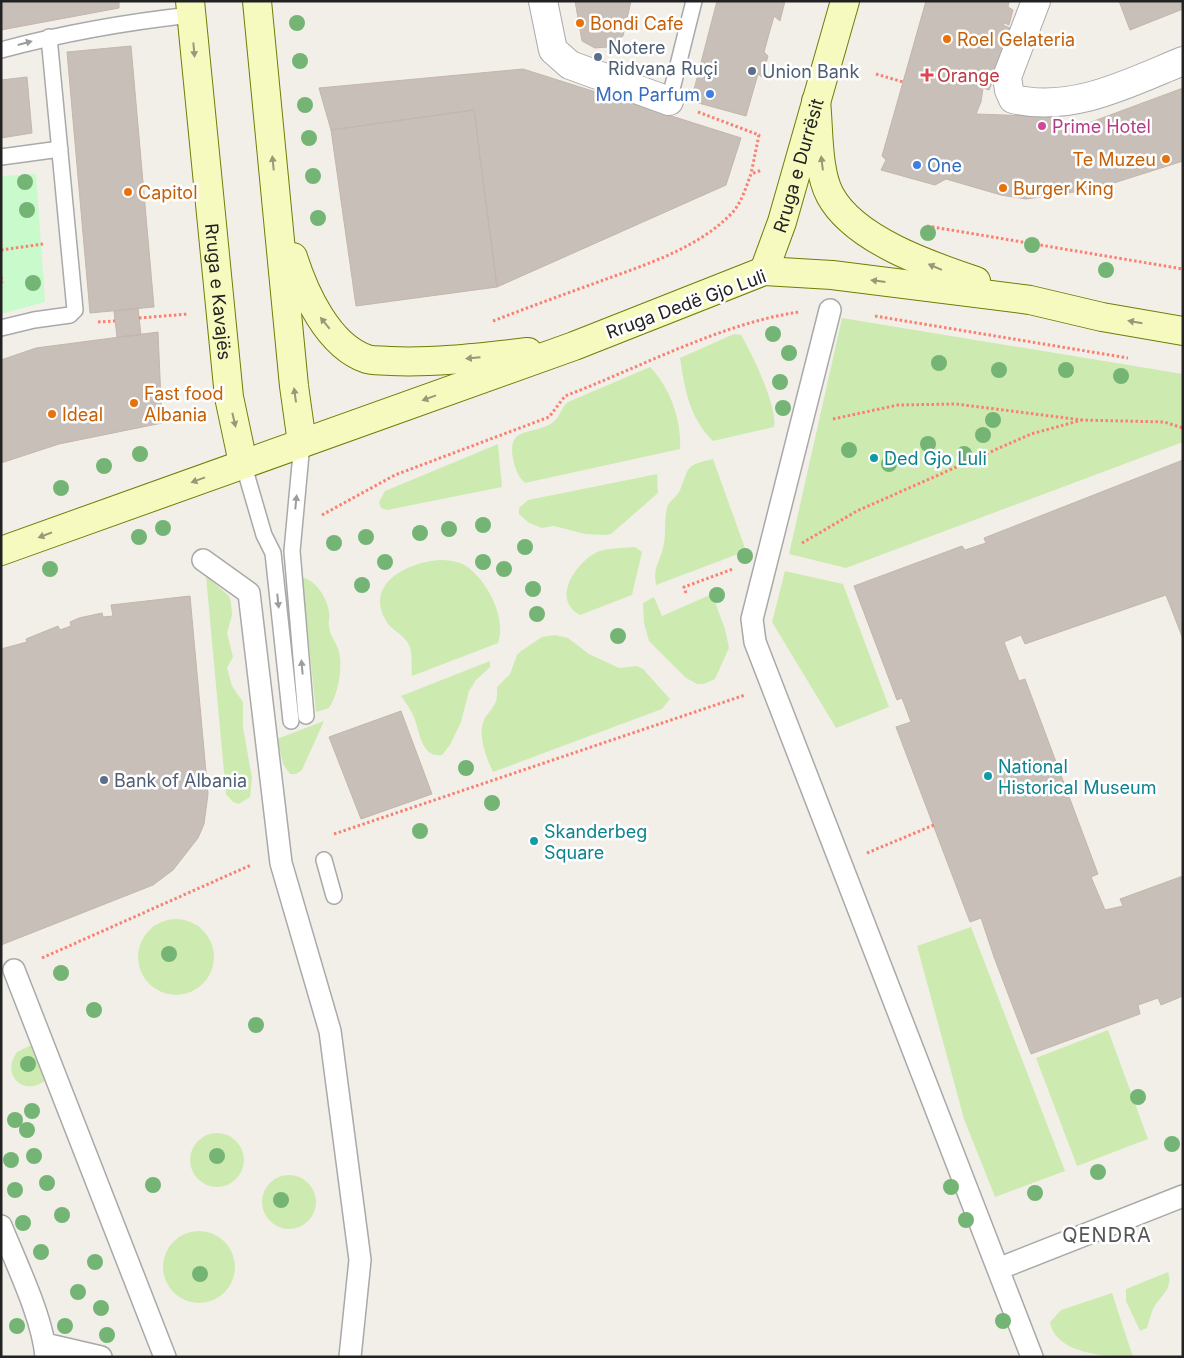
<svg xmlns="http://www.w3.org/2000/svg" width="1184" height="1358" viewBox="0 0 1184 1358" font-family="Inter,sans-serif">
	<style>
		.grass { fill: #cdebb0 }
		.park { fill: #c8facc }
		.building { fill: #c7bfb8; stroke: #c4b6ab }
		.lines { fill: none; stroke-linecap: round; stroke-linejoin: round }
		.service-casing { stroke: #a9a9a9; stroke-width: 18 }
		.pedestrian-casing { stroke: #a9a9a9; stroke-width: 24 }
		.minor-casing { stroke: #a9a9a9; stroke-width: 30 }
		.secondary-casing { stroke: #707d05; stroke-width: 30 }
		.path { stroke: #fa8072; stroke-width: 3; stroke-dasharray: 2.5 2.5; stroke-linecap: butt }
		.service { stroke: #fff; stroke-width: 15 }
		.pedestrian { stroke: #fff; stroke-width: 21 }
		.minor { stroke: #fff; stroke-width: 28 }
		.secondary { stroke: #f7fabf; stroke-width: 28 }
		.tree { fill: #74b475 }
		.oneway { fill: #9c9c9c }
		.oneway2 { fill: #979978 }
		.food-dot { fill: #e8710a; stroke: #fff; stroke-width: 2 }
		.service-dot { fill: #5c6f8a; stroke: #fff; stroke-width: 2 }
		.health-dot { fill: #e0444e; stroke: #fff; stroke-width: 2 }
		.shop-dot { fill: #3f7fe0; stroke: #fff; stroke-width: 2 }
		.hotel-dot { fill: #d1479c; stroke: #fff; stroke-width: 2 }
		.culture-dot { fill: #0f9aa8; stroke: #fff; stroke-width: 2 }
		.labels { text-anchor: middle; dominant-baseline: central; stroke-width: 5; stroke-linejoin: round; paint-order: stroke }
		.food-label { font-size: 18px; fill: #c56008; stroke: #fff; text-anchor: start }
		.service-label { font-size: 18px; fill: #4e5e75; stroke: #fff; text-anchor: start }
		.health-label { font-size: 18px; fill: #be3a42; stroke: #fff; text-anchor: start }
		.shop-label { font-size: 18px; fill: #366cbe; stroke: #fff; text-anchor: end }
		.hotel-label { font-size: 18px; fill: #b23c85; stroke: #fff; text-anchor: start }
		.street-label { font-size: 18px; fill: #222; stroke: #fff }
		.culture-label { font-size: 18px; fill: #0d838f; stroke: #fff; text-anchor: start }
		.quarter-label { font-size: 20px; letter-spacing: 1px; fill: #555; stroke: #fff }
	</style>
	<rect width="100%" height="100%" fill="#f2efe9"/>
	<path class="grass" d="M842,318L1183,374V442L846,568L789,554Z
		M734,334L741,335C752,353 778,408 774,427L713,441C689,417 685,390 680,358Z
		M650,367C670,387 682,421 680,449L525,483C518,477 515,468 513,459C507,425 532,436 552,423C560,418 561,407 568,402Z
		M498,444L502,487L387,510L381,508L379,502L385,491Z
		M713,459L746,551L656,585C653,567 659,564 663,548C667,535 663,518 668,505C671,500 677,496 680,490C690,465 685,466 713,459Z
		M657,474L658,493L611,534L605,535L585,534L554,526L542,528L529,523L519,514V508L528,500Z
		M635,547L642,552L632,595L580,615C551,600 575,563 597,552C606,548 624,548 635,547Z
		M439,560C449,560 458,561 466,566C487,580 507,618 498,643L412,676C411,666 413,654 409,645C404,634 390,630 385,619C365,582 410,562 439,560Z
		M785,571L843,584L889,707L836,728L772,622Z
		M206,576L229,596L231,602L232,615L227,633L233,657L227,668L232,686L243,702V727L252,778L250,797L239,804L233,802L226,794Z
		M302,577C316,581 327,597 329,612C330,617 328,622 329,627C330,636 337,643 339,652C343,669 338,694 329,708L316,712Z
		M712,594L725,629L729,648L715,679L704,684H697L686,678L649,641L644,623L643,603L654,597L662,616Z
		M555,635L568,638L589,654L619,668L637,666L643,669L670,699L662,709L493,772C486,757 475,730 487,715C495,705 498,701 497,687L510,674L517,655L521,651L542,637Z
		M490,661V667L476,680L469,691L461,722L450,745L442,755C421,758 420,732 414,717C411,710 406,703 401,696Z
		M324,721L302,770L296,774H290L283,764L277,739Z
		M138 957a38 38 0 1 1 76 0a38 38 0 1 1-76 0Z
		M971,927L1065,1171L995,1197L964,1119L917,946Z
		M1108,1030L1148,1139L1077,1166L1036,1058Z
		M29,1046L37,1047L46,1080C24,1098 0,1075 17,1052Z
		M190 1160a27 27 0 1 1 54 0a27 27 0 1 1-54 0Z
		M262 1202a27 27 0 1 1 54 0a27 27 0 1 1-54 0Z
		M163 1267a36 36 0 1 1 72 0a36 36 0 1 1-72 0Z
		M1168,1272C1173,1287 1164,1293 1156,1304C1151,1311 1150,1320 1147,1328L1140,1331L1126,1301V1289Z
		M1112,1293L1133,1357C1107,1357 1055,1354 1050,1322L1061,1310Z"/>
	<path class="park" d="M36,174L45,302L1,314V176Z"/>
	<path class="building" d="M1,1H119V8L1,30Z
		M575,1H631L623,36L607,47L595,48L582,41Z
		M717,1H785L780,21L774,16L764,52L768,56L762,77L758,74L746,116L691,101Z
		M926,1H1009L1008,7L1013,10L1009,25L1004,23L1003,25L1010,28L1001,61L989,90L983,88L981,102L976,114L1060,117L1062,130L1075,128L1183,88V161L1095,189L1026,199L1001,195L946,179L935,185L881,170L886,160L882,156Z
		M1119,1H1183V9L1130,30Z
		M131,46L154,307L90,313L67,52Z
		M523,69L741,138L726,185L497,287L474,110L331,130L319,88Z
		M27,77L32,133L1,138V80Z
		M474,110L497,287L356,306L331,130Z
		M138,308L141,335L117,337L114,311Z
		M158,332L162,423L59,444L1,463V360L36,348Z
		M1183,460V639L1166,595L1025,644L1021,635L1004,642L1019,681L1025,679L1098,874L1091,877L1105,910L1123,906L1120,899L1183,876V996L1161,1005L1158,998L1138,1005L1140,1014L1031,1054L994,957L981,918L970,922L896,727L911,722L902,698L897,700L854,586L962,546L965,550L986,543L984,538Z
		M190,596L208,794L204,824L198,838L173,870L153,885L1,945V649L27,642L26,639L58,626L60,630L71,626L70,622L79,618L102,613L103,617L113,616L111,605Z
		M401,711L432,794L361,819L329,737Z"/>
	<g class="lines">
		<g class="service-casing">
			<path id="service" d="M1,50C64,33 127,22 191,15
				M669,101L694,1
				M1,157L60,149
				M1,328L34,320L70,315L75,310L49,37
				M302,443L292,551L306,716
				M243,463L264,535L273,553L291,721
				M324,860L334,896"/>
		</g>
		<g class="pedestrian-casing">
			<path id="pedestrian" d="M830,310L752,619L755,642L1032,1357
				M203,560L249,593L281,863L330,1031L360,1260L350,1357
				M14,970L165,1357
				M1,1226C16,1263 43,1318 46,1357
				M998,1269L1183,1196
				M45,1344L101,1357"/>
		</g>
		<g class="minor-casing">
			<path id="minor" d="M543,1L553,50L570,65L669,101
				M1036,1L1007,77L1009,90L1013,99C1073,113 1129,83 1183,61"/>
		</g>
		<g class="secondary-casing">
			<g id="secondary">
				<path id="s1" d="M190,1L229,397L243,463"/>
				<path d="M257,1L294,386L302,443"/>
				<path d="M816,101C819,128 817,171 830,195C854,240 931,266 976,281"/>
				<path d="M293,257C304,292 328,346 367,359C373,361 383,360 390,361C436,363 482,357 528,352"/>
				<path id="s2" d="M764,271L782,222L845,1"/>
				<path d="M1,551L574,346L764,271L832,275L1030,300L1102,317L1183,331"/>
			</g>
		</g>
		<path class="path" d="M876,74L903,82
			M698,112L759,135L751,174
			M927,226L1183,269
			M1,250L43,244
			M1,277L2,283
			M875,316L1128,358
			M139,318L188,314
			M493,321C529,307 565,294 601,281C647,264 699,248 733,212C742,201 746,187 751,174L762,170
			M98,322L115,321
			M833,419L898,405L956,404L1082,420L1164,422L1183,428
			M322,515L395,475L549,417L565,396C639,368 722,323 799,312
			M802,543L857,511L1031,434L1082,420
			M686,593L684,587L733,569
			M334,834L745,695
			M867,853L934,825
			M42,958L251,865"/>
		<use href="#service" class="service"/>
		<use href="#pedestrian" class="pedestrian"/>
		<use href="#minor" class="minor"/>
		<use href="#secondary" class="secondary"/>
	</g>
	<g class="tree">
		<circle cx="297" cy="23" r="8"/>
		<circle cx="300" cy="61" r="8"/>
		<circle cx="305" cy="105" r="8"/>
		<circle cx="309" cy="138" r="8"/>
		<circle cx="313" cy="176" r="8"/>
		<circle cx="25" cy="182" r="8"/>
		<circle cx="27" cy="210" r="8"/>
		<circle cx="318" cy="218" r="8"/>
		<circle cx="928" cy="233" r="8"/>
		<circle cx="1032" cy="245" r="8"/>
		<circle cx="1106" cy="270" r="8"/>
		<circle cx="33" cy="283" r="8"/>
		<circle cx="773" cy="334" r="8"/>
		<circle cx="789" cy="353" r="8"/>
		<circle cx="939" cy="363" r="8"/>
		<circle cx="999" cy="370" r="8"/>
		<circle cx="1066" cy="370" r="8"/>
		<circle cx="1121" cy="376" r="8"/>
		<circle cx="780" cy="382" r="8"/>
		<circle cx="783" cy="408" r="8"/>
		<circle cx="993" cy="420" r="8"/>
		<circle cx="983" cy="435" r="8"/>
		<circle cx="928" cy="444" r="8"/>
		<circle cx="849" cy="450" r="8"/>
		<circle cx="140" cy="454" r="8"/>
		<circle cx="964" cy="454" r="8"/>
		<circle cx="889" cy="464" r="8"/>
		<circle cx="104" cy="466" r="8"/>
		<circle cx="61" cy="488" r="8"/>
		<circle cx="483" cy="525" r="8"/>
		<circle cx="163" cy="528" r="8"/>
		<circle cx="449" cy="529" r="8"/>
		<circle cx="420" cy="533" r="8"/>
		<circle cx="139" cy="537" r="8"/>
		<circle cx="366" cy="537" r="8"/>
		<circle cx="334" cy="543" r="8"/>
		<circle cx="525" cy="547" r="8"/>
		<circle cx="745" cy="556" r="8"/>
		<circle cx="385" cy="562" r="8"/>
		<circle cx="483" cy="562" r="8"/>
		<circle cx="50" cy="569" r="8"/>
		<circle cx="504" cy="569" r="8"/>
		<circle cx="362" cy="585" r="8"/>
		<circle cx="533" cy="589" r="8"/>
		<circle cx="717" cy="595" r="8"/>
		<circle cx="537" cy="614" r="8"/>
		<circle cx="618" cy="636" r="8"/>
		<circle cx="466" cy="768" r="8"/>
		<circle cx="492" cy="803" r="8"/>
		<circle cx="420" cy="831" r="8"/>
		<circle cx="169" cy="954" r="8"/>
		<circle cx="61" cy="973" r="8"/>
		<circle cx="94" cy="1010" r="8"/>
		<circle cx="256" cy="1025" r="8"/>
		<circle cx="28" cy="1064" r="8"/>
		<circle cx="1138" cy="1097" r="8"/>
		<circle cx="32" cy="1111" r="8"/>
		<circle cx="15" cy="1120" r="8"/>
		<circle cx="27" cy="1130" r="8"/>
		<circle cx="1172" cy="1144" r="8"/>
		<circle cx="34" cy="1156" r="8"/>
		<circle cx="217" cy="1156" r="8"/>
		<circle cx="11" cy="1160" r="8"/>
		<circle cx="1098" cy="1172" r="8"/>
		<circle cx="47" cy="1183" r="8"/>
		<circle cx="153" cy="1185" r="8"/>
		<circle cx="951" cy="1187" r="8"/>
		<circle cx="15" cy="1190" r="8"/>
		<circle cx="1035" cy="1193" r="8"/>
		<circle cx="281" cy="1200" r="8"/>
		<circle cx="62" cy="1215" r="8"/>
		<circle cx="966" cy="1220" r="8"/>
		<circle cx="23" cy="1223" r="8"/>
		<circle cx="41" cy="1252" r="8"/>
		<circle cx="95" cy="1262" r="8"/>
		<circle cx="200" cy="1274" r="8"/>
		<circle cx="78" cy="1292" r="8"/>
		<circle cx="101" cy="1308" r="8"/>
		<circle cx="1003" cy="1321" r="8"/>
		<circle cx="17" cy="1326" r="8"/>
		<circle cx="65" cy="1326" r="8"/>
		<circle cx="107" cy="1335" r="8"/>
	</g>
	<defs><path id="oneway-solid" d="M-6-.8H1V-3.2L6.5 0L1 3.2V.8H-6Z" transform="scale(1.25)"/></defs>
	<g class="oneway">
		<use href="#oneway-solid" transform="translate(25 43) rotate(-15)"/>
		<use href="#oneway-solid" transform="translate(296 502) rotate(-84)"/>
		<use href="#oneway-solid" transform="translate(278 601) rotate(84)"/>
		<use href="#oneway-solid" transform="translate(302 667) rotate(-95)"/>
	</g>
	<g class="oneway2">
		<use href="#oneway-solid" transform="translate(194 50) rotate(85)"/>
		<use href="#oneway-solid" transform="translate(273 163) rotate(-96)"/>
		<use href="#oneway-solid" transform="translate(822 163) rotate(-97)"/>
		<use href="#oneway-solid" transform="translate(935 267) rotate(-157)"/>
		<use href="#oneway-solid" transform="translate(878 281) rotate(-173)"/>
		<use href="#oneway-solid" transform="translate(1135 322) rotate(-170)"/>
		<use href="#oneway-solid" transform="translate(325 323) rotate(-129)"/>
		<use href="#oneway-solid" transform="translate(473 358) rotate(175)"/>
		<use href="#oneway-solid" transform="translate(295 395) rotate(-98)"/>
		<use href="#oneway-solid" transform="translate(429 398) rotate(160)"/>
		<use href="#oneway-solid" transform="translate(234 420) rotate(77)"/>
		<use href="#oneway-solid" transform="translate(198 480) rotate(160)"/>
		<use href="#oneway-solid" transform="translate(45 535) rotate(159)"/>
	</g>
	<g class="food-dot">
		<circle cx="580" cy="23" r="5"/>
		<circle cx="947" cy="39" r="5"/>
		<circle cx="1166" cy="159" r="5"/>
		<circle cx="1003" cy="188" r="5"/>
		<circle cx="128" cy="192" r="5"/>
		<circle cx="134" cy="403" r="5"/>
		<circle cx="52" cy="414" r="5"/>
	</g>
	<g class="service-dot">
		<circle cx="598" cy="57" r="5"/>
		<circle cx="752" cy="71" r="5"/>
		<circle cx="104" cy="780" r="5"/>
	</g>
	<path class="health-dot" d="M924.5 67.5h5v5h5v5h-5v5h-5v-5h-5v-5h5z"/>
	<g class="shop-dot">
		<circle cx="710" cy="94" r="5"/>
		<circle cx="917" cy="165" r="5"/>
	</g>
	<circle class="hotel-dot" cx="1042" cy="126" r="5"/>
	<g class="culture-dot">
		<circle cx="874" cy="458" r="5"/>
		<circle cx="988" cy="776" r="5"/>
		<circle cx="534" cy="841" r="5"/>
	</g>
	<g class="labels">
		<g class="food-label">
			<text x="590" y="23">Bondi Cafe</text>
			<text x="957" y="39">Roel Gelateria</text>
			<text x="1156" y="159" text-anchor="end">Te Muzeu</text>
			<text x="1013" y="188">Burger King</text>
			<text x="138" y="192">Capitol</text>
			<text x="144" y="393">Fast food<tspan x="144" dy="21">Albania</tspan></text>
			<text x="62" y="414">Ideal</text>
		</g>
		<g class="service-label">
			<text x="608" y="47">Notere<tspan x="608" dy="21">Ridvana Ruçi</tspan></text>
			<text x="762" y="71">Union Bank</text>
			<text x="114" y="780">Bank of Albania</text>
		</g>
		<g class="health-label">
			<text x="937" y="75">Orange</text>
		</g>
		<g class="shop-label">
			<text x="700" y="94">Mon Parfum</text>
			<text x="927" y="165" text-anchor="start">One</text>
		</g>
		<g class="hotel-label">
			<text x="1052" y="126">Prime Hotel</text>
		</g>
		<g class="street-label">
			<text stroke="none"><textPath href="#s2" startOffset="111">Rruga e Durrësit</textPath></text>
			<text stroke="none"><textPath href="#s1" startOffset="292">Rruga e Kavajës</textPath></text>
			<text transform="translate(686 304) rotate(-20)">Rruga Dedë Gjo Luli</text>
		</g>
		<g class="culture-label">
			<text x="884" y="458">Ded Gjo Luli</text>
			<text x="998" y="766">National<tspan x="998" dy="21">Historical Museum</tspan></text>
			<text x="544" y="831">Skanderbeg<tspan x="544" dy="21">Square</tspan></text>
		</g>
		<g class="quarter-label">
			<text x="1107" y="1235">QENDRA</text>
		</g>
	</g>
	<rect width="1184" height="1358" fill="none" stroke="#222222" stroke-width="5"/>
</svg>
